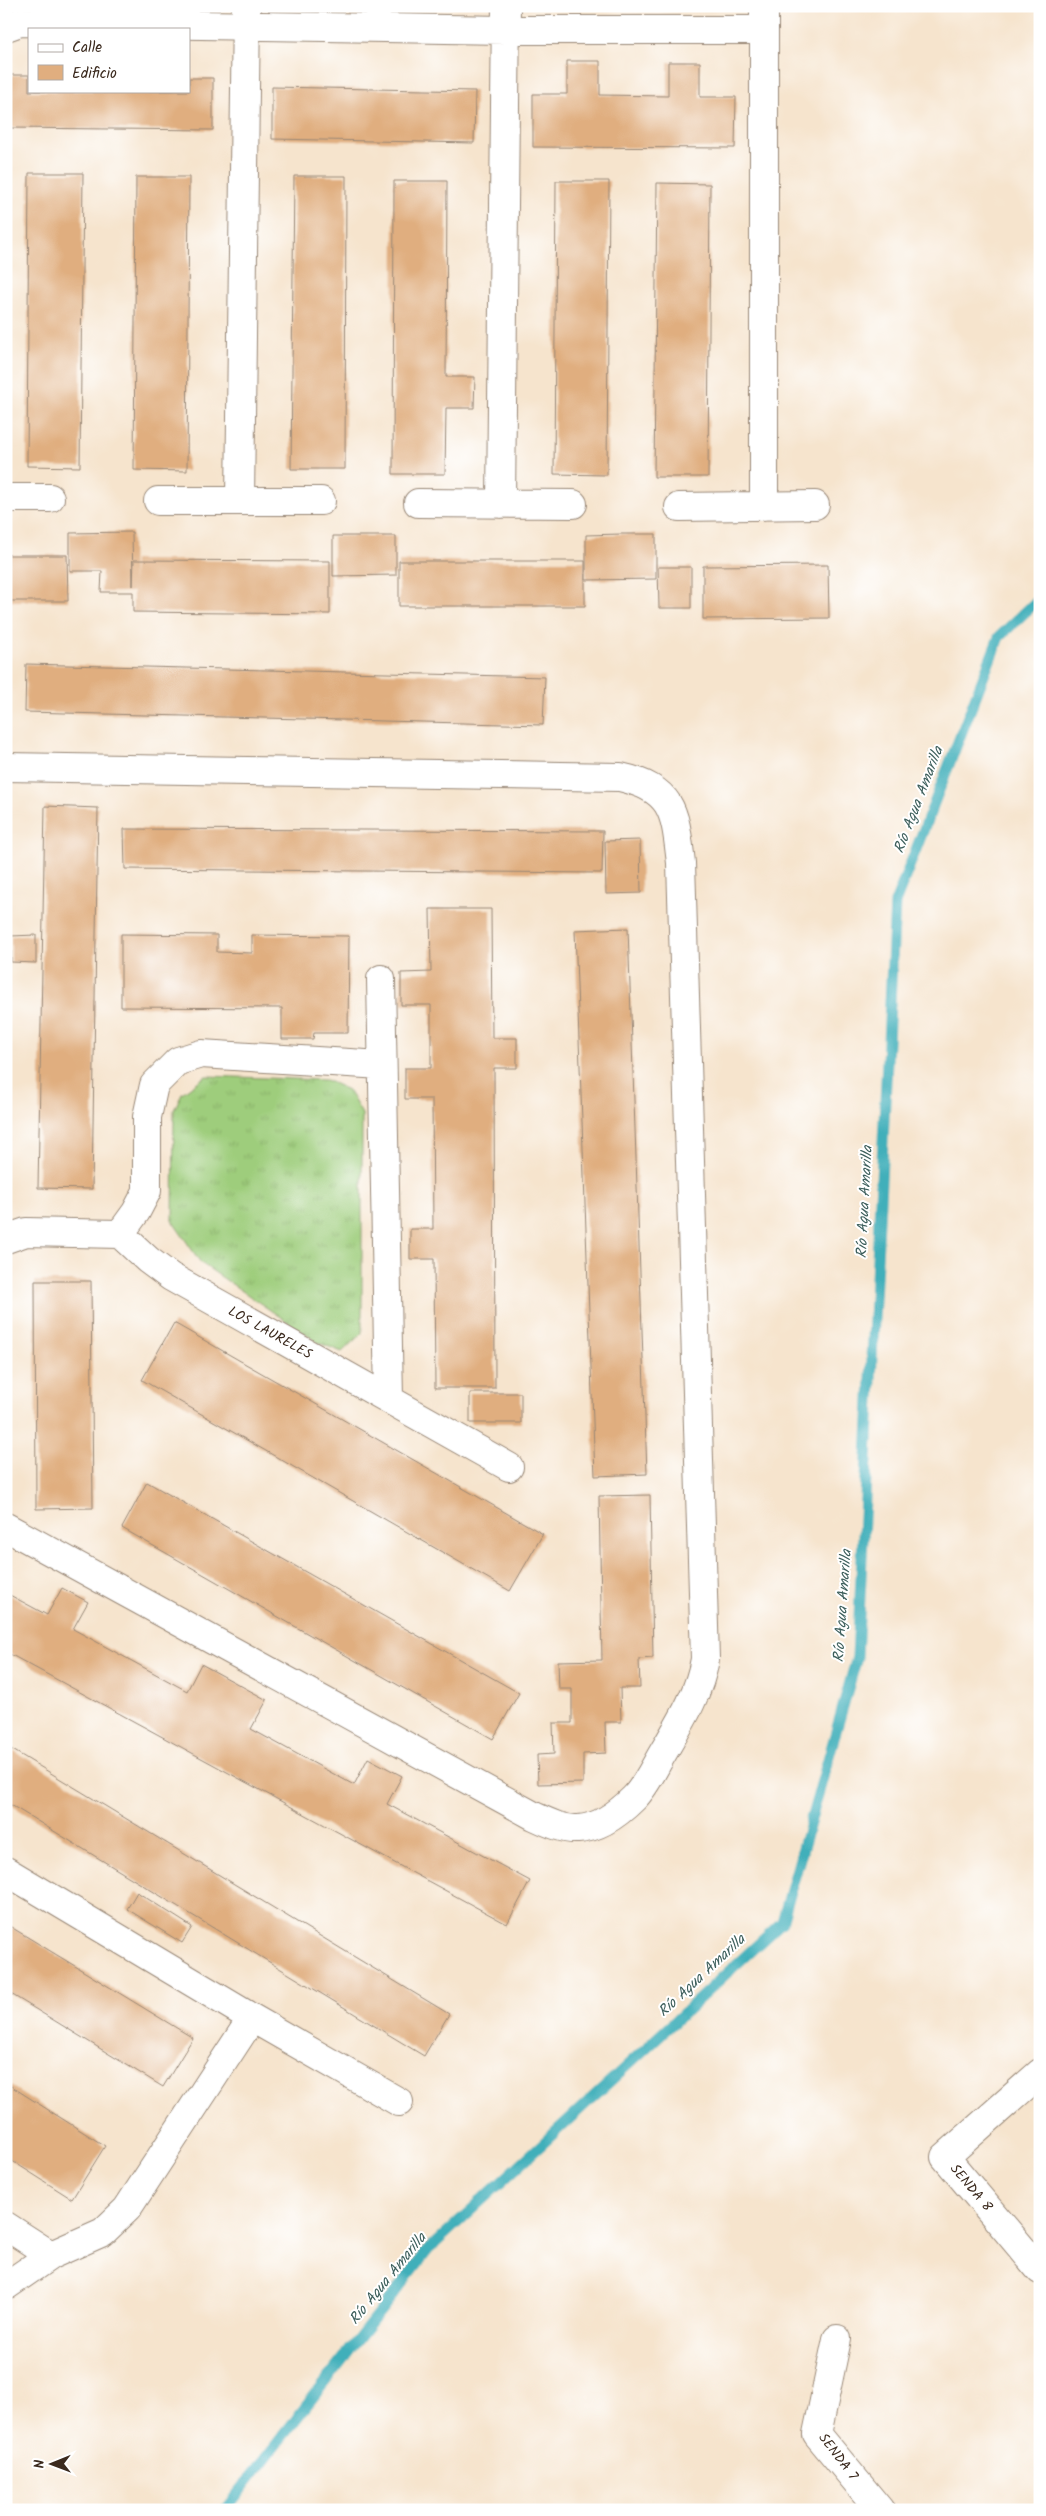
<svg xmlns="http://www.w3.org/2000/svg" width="1046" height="2516" viewBox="0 0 1046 2516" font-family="Kalam,sans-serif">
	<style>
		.grass { fill: url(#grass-tufts); stroke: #6c7c4c }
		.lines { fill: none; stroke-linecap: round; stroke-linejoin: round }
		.stream { stroke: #3fafba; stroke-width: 11 }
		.building { fill: #e0ae7f }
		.minor-casing { stroke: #988776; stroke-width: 30 }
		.minor { stroke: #fff; stroke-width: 28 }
		.labels { text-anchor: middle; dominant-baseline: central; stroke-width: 4; stroke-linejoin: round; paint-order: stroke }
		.street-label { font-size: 14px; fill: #3b2a1e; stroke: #fff }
		.water-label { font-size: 15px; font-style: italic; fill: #3d5f5c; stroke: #fff }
	</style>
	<defs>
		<pattern id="grass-tufts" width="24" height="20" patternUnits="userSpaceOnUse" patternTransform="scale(1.25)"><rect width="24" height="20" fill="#9ecd7b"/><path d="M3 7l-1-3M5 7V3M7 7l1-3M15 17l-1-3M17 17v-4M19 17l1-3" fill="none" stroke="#89b06a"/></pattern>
	</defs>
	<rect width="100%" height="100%" fill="#fff"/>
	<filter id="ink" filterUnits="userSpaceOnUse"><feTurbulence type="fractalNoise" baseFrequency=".02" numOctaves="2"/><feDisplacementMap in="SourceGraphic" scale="10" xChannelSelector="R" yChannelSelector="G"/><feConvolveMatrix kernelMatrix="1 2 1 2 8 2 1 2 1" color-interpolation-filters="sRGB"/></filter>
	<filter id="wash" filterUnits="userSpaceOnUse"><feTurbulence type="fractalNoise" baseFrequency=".0096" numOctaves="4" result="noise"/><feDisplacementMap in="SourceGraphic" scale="20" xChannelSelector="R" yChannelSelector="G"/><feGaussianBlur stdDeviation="1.12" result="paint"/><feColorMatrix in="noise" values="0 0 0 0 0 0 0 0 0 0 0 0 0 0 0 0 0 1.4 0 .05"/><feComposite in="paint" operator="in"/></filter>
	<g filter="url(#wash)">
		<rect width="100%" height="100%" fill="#f6e4cd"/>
		<path class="grass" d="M206,1076L326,1080L348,1090L362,1114V1333L342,1352L317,1342L201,1263L173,1222L174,1110L182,1093Z"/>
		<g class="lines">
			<path class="stream" d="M225,2510L428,2250L782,1922L857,1657L895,903L999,637L1040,598"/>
		</g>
		<g id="blocks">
			<path class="building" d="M567,61H600V95L668,96V62H700V97H736L735,148L533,147V94H567Z
				M11,75H29V91H189V78H213V130L10,128Z
				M272,87L475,91L474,143L272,139Z
				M29,173H83L80,467L27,466Z
				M294,176H346L345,469H291Z
				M136,177H189L187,471L134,470Z
				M394,181H447L446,377H475L474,408H446L445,474H393Z
				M556,181H609L607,475L554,474Z
				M657,183L710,184L708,477H654Z
				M132,532L133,586L134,560L330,561V614L133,612V592H101L102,571H70V533Z
				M621,534H656V579L586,580V535Z
				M333,536H396V575L333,576Z
				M6,555H67L68,601H6Z
				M399,561H585V606H399Z
				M828,565L829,618L703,619V566Z
				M658,567H691V608H659Z
				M26,664L545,677L543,725L25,712Z
				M45,806L98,808L92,1189L38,1188Z
				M124,829L603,831L602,873L125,869Z
				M640,840L641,893L606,894L605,841Z
				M430,909H491L492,1038H517V1068H494L495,1388H435L434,1259H410V1229H433L432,1099H405V1068H431V1005H401V973L431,972Z
				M628,928L647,1474L595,1476L575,930Z
				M121,934L217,935V952L252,953V935L349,936L348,1033H314L313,1039H282V1008L121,1007Z
				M36,935V963L11,962V936Z
				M35,1281H91L93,1508L36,1509Z
				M174,1323L543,1534L510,1591L142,1380Z
				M470,1393H521V1423H470Z
				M147,1482L519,1693L493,1739L122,1528Z
				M650,1495L653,1658L639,1659L640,1688H620L621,1722H605L606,1753L583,1754V1783L538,1784L537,1755L554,1754L553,1723H572V1689H559L558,1661L602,1660L599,1496Z
				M62,1588L88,1602L73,1629L187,1691L201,1664L267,1700L251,1729L354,1785L368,1758L402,1776L387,1804L530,1881L507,1924L6,1652V1593L47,1615Z
				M6,1746L449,2014L424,2056L6,1802Z
				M137,1892L192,1927L182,1943L127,1909Z
				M6,1924L193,2038L163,2087L6,1991Z
				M6,2083L105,2146L72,2199L6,2157Z"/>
		</g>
	</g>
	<g filter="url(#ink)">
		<use href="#blocks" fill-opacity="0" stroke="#988776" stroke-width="1"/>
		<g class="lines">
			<g class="minor-casing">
				<path id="minor" d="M6,27L20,22L506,30H764
					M6,498H50
					M158,501H321
					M240,501L246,7
					M418,503L573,504
					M501,504L506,6
					M764,506V6
					M679,507L815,505
					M6,767L620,777C675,789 675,814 681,863L705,1659C699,1695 679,1725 661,1756C653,1770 645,1787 634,1798C619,1813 600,1828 578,1829C563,1830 547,1822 534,1816L6,1527
					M381,979L389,1399
					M120,1234L136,1212L147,1191V1117L154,1085L178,1061L201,1054L382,1065
					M6,1239L26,1232L120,1234L148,1260L171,1277L509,1467
					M6,1871L252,2018L399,2102
					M1040,2073L945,2157L1040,2270
					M6,2226L51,2255
					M6,2286L51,2255L103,2232L127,2209L252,2018
					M837,2339L817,2434L880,2510"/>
			</g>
			<use href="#minor" class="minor"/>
		</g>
	</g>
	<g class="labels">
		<g class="street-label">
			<text transform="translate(270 1333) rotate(29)">LOS LAURELES</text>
			<text transform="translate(971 2188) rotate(50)">SENDA 8</text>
			<text transform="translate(838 2457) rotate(53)">SENDA 7</text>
		</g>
		<g class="water-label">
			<text transform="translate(919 800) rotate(-69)">Río Agua Amarilla</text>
			<text transform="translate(865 1202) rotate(-87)">Río Agua Amarilla</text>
			<text transform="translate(843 1606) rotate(-86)">Río Agua Amarilla</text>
			<text transform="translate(702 1976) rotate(-43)">Río Agua Amarilla</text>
			<text transform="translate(388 2279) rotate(-51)">Río Agua Amarilla</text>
		</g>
	</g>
	<rect width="1046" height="2516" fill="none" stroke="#fff" stroke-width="25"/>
	<rect x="28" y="28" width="162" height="65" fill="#ffffff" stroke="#b1aaa5"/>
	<rect x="38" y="44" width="25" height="8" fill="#ffffff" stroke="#b1aaa5"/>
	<text x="72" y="52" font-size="15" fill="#3b2a1e">Calle</text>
	<rect x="38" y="65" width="25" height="15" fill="#e0ae7f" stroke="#b1aaa5"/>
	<text x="72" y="78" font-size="15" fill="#3b2a1e">Edificio</text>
	<g transform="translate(52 2464) rotate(269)" stroke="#ffffff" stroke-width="4" paint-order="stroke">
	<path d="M0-4L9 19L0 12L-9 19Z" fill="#3b2a1e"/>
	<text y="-8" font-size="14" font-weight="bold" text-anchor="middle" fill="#3b2a1e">N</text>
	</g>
</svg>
